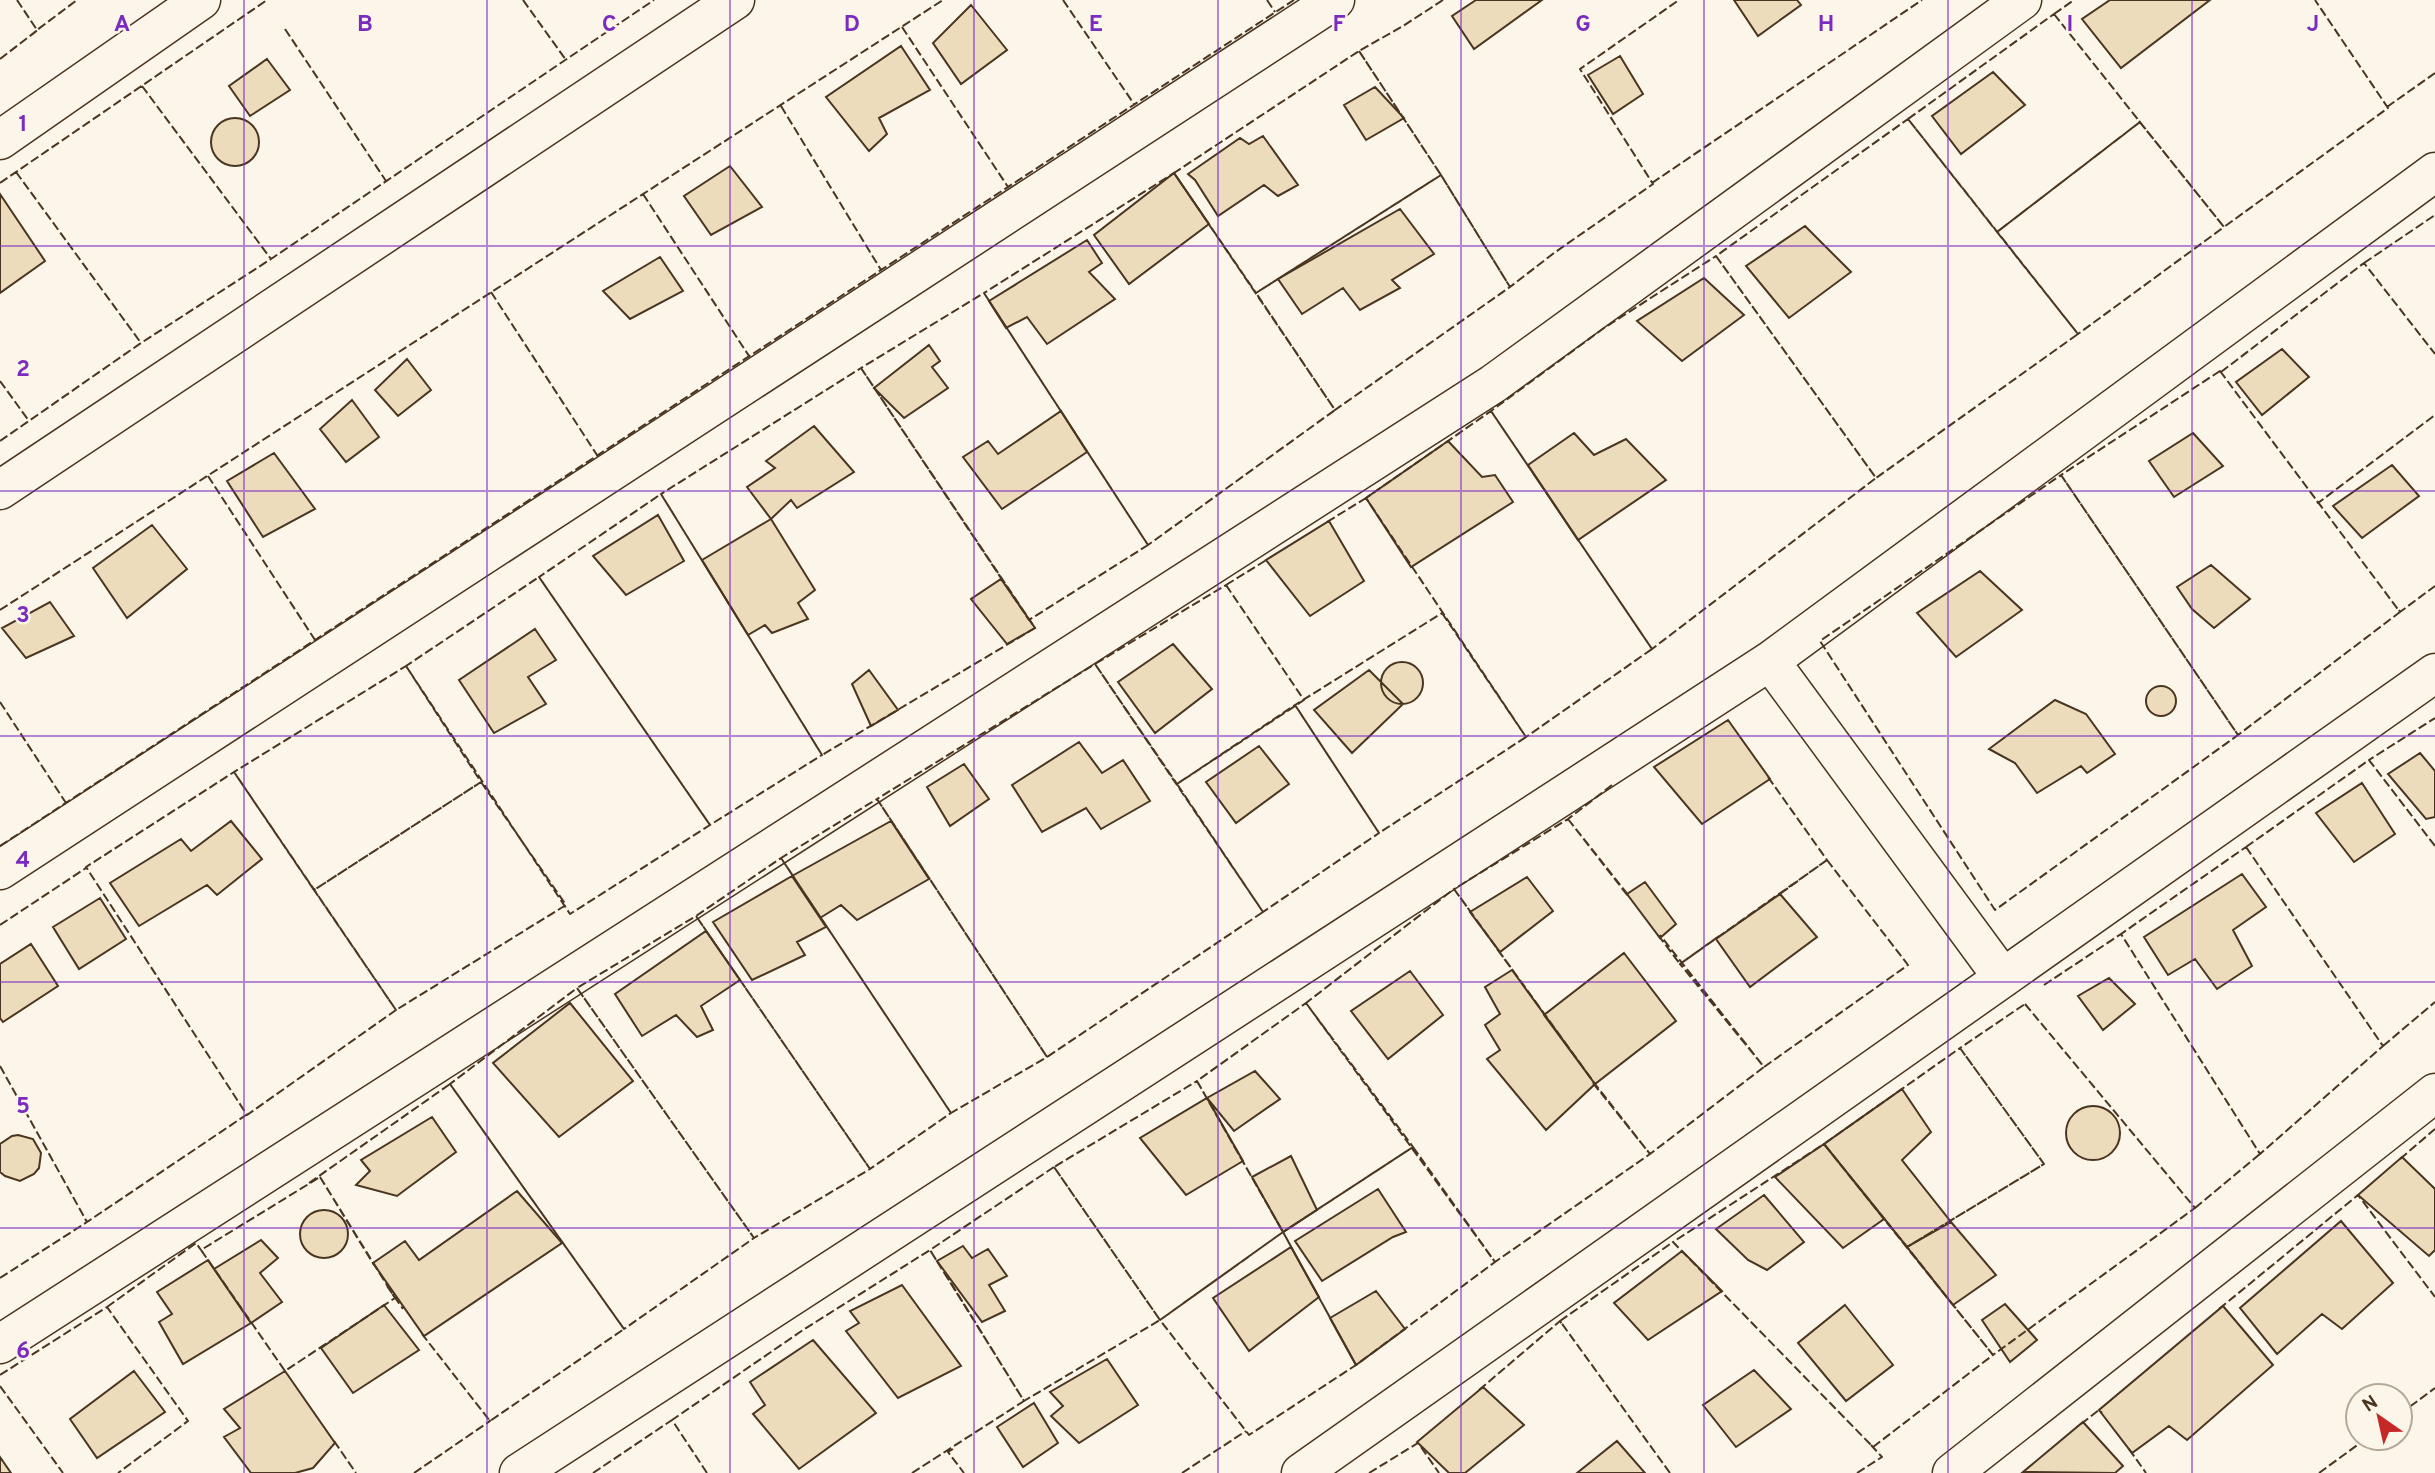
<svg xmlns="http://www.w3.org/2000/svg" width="2435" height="1473" viewBox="0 0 2435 1473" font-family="Overpass,sans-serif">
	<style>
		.building { fill: #ecdcbc; stroke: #4a3520; stroke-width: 2 }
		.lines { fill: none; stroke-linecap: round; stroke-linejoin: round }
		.minor-casing { stroke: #4a3520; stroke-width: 41 }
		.minor { stroke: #fbf6e9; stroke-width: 38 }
		.fence { stroke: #4a3520; stroke-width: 2; stroke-dasharray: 9 3.5; stroke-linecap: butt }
		.grid { fill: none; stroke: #7b2cbf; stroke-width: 2; stroke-opacity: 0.55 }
		.grid-label { font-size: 23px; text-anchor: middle; font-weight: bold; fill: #7b2cbf; stroke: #fbf6e9; stroke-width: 5; stroke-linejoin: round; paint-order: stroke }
	</style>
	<rect width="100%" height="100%" fill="#fbf6e9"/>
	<path class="building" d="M1476,0H1542L1474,49L1452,16Z
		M1734,0H1797L1801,5L1758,36Z
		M2110,0H2210L2121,68L2082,19Z
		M971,5L1007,50L961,84L933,43Z
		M901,46L930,90L879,118L887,134L869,151L826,97Z
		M1620,56L1643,94L1613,114L1588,75Z
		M267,59L290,90L250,116L229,86Z
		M1993,72L2025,105L1961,154L1932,116Z
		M1375,87L1404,118L1366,140L1344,105Z
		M211 142a24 24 0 1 1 48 0a24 24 0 1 1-48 0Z
		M1263,136L1298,185L1278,196L1264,185L1218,216L1195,180L1188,174L1240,138L1249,144Z
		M730,166L762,207L711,235L684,196Z
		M1174,173L1209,224L1129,284L1094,235Z
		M0,194L45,261L0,293Z
		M1400,209L1434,254L1392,280L1400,288L1360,310L1343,288L1302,314L1278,279Z
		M1805,226L1851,272L1789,318L1746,266Z
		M1087,240L1102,263L1089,272L1115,299L1047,344L1027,317L1006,328L989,301Z
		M660,257L683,291L630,319L603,291Z
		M1704,278L1744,315L1682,361L1637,321Z
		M929,345L940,361L932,367L948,388L904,418L874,388Z
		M2282,349L2309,377L2262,415L2236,382Z
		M407,359L431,390L398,416L375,390Z
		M352,400L379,437L346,462L320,429Z
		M1061,411L1087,452L1002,509L963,457L988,441L998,454Z
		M814,426L854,472L797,508L791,500L771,519L747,487L775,468L766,461Z
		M1574,433L1594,455L1626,439L1666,480L1578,540L1528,465Z
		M2193,433L2223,466L2174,497L2149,461Z
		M1448,441L1482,477L1495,475L1513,502L1411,567L1366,498Z
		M274,453L315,509L263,537L227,481Z
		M2392,465L2419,496L2362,538L2333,506Z
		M658,515L684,561L626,595L593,556Z
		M771,519L815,590L798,603L808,619L772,633L765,625L748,635L702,560Z
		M1329,521L1364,581L1310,616L1266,560Z
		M152,525L187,569L127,618L93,568Z
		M2211,565L2250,599L2214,628L2192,609L2177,587Z
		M1980,571L2022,610L1956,657L1917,613Z
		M1001,579L1035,628L1007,644L971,599Z
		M50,602L74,636L26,658L2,628Z
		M535,629L556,660L528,677L546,704L494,733L459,680Z
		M1173,644L1212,689L1155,733L1118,682Z
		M1381 683a21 21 0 1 1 42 0a21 21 0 1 1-42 0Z
		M869,670L898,710L871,726L852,684Z
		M1369,670L1403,704L1352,753L1314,710Z
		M2146 701a15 15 0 1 1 30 0a15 15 0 1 1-30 0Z
		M2055,700L2086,714L2115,754L2087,773L2081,766L2037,793L2015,763L1989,749Z
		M1728,720L1770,779L1702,824L1654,767Z
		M1079,742L1102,773L1123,760L1150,801L1101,829L1086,808L1042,832L1012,785Z
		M1259,746L1289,784L1236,823L1206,782Z
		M2420,753L2435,771V817L2426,819L2388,774Z
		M964,764L989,799L950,826L927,787Z
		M2362,783L2395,834L2354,862L2316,813Z
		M231,821L262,859L217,895L207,885L139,926L110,883L181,839L191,851Z
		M891,821L929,879L857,920L841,905L820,918L792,876Z
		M2242,874L2266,907L2233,930L2252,966L2217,989L2195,959L2168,975L2144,937Z
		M792,876L826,927L797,942L805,955L752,980L713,922Z
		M1527,877L1553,911L1500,952L1470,912Z
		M1645,882L1676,924L1660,938L1627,894Z
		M1780,894L1817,937L1750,987L1716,939Z
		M100,898L126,939L79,969L53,927Z
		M706,931L740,980L701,1006L713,1030L697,1037L676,1015L642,1036L615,994Z
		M31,944L58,986L3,1022L0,1018V964Z
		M1624,953L1676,1021L1595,1084L1544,1015Z
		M1512,970L1595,1084L1546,1130L1487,1059L1500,1050L1485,1025L1500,1014L1485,987Z
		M1410,971L1443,1015L1388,1059L1351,1011Z
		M2109,978L2135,1004L2103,1030L2078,996Z
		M570,1003L633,1081L559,1137L493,1063Z
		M1255,1071L1280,1099L1234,1131L1207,1098Z
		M1902,1089L1931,1132L1902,1160L1951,1222L1907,1247L1824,1144Z
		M1207,1098L1243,1161L1186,1195L1140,1138Z
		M2066 1133a27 27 0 1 1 54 0a27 27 0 1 1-54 0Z
		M432,1117L456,1152L397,1196L356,1185L370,1171L361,1160Z
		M18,1135L33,1139L41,1153L39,1168L34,1174L20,1181L5,1176L0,1172V1144L12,1136Z
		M1824,1144L1884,1219L1843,1248L1775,1177Z
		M1291,1156L1317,1210L1283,1232L1252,1177Z
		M2402,1157L2435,1189V1250L2429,1256L2358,1195Z
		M1378,1189L1406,1232L1393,1237L1322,1281L1295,1241Z
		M517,1191L562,1243L424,1336L373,1263L405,1241L419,1260Z
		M1764,1195L1804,1242L1767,1270L1748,1260L1716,1229Z
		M300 1234a24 24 0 1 1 48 0a24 24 0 1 1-48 0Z
		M2341,1221L2393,1283L2342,1329L2322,1314L2277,1354L2240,1308Z
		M1951,1222L1996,1275L1953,1305L1907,1247Z
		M261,1240L278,1258L260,1273L282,1302L251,1323L214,1269Z
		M963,1246L972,1258L988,1249L1007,1276L989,1285L1005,1311L982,1322L937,1261Z
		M1291,1247L1319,1297L1249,1351L1213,1298Z
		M1682,1251L1722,1291L1648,1340L1614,1303Z
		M208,1260L251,1323L183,1364L159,1322L172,1314L157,1292Z
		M902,1285L961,1366L898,1398L846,1331L859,1323L850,1311Z
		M1376,1291L1405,1329L1356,1365L1330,1318Z
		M2005,1304L2037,1340L2010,1362L1982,1320Z
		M384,1305L419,1350L353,1393L321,1348Z
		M1845,1305L1893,1365L1846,1401L1798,1343Z
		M2223,1306L2273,1365L2187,1440L2169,1426L2132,1453L2099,1410Z
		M813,1340L876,1413L799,1469L753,1414L765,1405L750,1382Z
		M1107,1359L1138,1405L1079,1443L1051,1416L1063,1406L1050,1392Z
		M1754,1370L1791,1409L1736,1447L1703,1405Z
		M134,1371L165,1412L97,1458L70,1419Z
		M285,1371L335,1443L313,1468L295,1473H251L224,1437L240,1428L224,1409Z
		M1483,1387L1524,1425L1465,1473H1449L1417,1442Z
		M1034,1403L1058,1443L1023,1467L997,1427Z
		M2083,1422L2123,1466L2115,1473L2023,1472Z
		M1617,1441L1645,1473H1577Z
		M0,1457L11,1473H0Z"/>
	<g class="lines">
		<g class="minor-casing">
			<path id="minor" d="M0,140L201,0
				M0,490L735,0
				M1770,661L2003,978
				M0,870L1335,0
				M0,1344L1493,384L2022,0
				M519,1473L1770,661L2435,172
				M1301,1473L2435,673
				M1952,1473L2435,1093"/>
		</g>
		<use href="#minor" class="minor"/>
		<path class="fence" d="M17,0L37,30L77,0
			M523,0L566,60
			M1063,0L1134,104
			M1267,0L1275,12
			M1443,0L1403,26L1359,51L1441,175L1510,287L1554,253L1653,184L1580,69L1679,0
			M2054,14L2140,122L1997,232L1908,119Z
			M2054,14L2074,0
			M902,27L1008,187
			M285,29L386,181
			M1359,51L1441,175L1256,293L1174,173Z
			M0,59L39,29
			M142,86L271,259
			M781,106L881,270
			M2387,107L2435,73
			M1908,119L2078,334L1876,478L1716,256Z
			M2139,121L2224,227L2388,108L2315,0
			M2140,122L2224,227L2078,334L1997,232Z
			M16,172L141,343
			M1174,173L1335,410L1148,545L984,293Z
			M1441,175L1510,287L1335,410L1256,293Z
			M0,183L267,0
			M1652,183L1922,0
			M643,194L749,356
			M1716,256L1876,478L1652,649L1491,411L1604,328Z
			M2364,263L2435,215
			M491,292L597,455
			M984,293L1148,545L1029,620L861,368Z
			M861,368L1035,628L822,755L661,494Z
			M2220,371L2400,612L2238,735L2061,475Z
			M2221,372L2364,263L2435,354
			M0,381L29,421
			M1491,411L1652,649L1526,737L1366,498Z
			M0,441L141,343L271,259L654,0
			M2061,475L2238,735L1995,910L1820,641Z
			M208,476L315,640
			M661,494L822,755L710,825L539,577Z
			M2317,501L2318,503L2435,415
			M1327,522L1366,498
			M539,577L710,825L570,914L406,666Z
			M1226,585L1304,700L1177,784L1095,664Z
			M1226,585L1268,559
			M0,610L943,0
			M2399,610L2400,612L2435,586
			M1442,613L1526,737L1379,833L1295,705Z
			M1095,664L1263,912L1047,1057L877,799Z
			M406,666L481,782L314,890L234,772Z
			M0,702L66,803
			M1295,705L1379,833L1263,912L1177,784Z
			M2371,763L2369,760L2435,718
			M234,772L396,1010L247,1115L86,867Z
			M1768,777L1827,860L1777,896
			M481,782L566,905L396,1010L314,890Z
			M877,799L1047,1057L951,1113L781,858Z
			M1568,819L1628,896
			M1568,819L1629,896
			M0,846L1294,0
			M2246,847L2383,1046L2260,1154L2121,934Z
			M2246,847L2369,760L2435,846
			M781,858L951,1113L870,1169L696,916Z
			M1827,860L1908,965L1764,1067L1680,964Z
			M1454,889L1595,1084L1650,1154L1495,1262L1306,1003Z
			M1473,915L1454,889L1568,819L1612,785
			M696,916L870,1169L754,1238L577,988Z
			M0,925L86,868
			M1658,935L1680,964L1719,936
			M1497,949L1514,972
			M2044,985L2121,934L2122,936
			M577,988L754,1238L624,1329L450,1084Z
			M1306,1003L1413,1147L1283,1232L1197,1081Z
			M2025,1004L2195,1208L1993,1355L1907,1247L2044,1164L1960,1048Z
			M2383,1046L2435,1002
			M1960,1048L2044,1164L1907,1247L1824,1144Z
			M0,1066L87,1222L246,1115
			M1197,1081L1283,1232L1160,1320L1054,1167Z
			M1593,1083L1650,1154L1764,1067L1660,935
			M1824,1144L1993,1355L1873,1447L1673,1242Z
			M1413,1147L1495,1262L1356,1365L1283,1232Z
			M2400,1159L2435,1129
			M1054,1167L1160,1320L1024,1401L930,1250Z
			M320,1177L374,1265
			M320,1177L395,1298L285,1371L201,1250Z
			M309,1183L450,1084L624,1329L490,1421L422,1334
			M2195,1208L2260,1154L2259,1152
			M1283,1232L1356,1365L1249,1435L1160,1320Z
			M0,1278L87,1222L85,1219
			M387,1286L403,1309
			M107,1307L196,1243L201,1250
			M2219,1309L2358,1195L2435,1297
			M0,1375L107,1307L188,1421L118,1473
			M0,1386L63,1473
			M1479,1390L1560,1321L1562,1324
			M2400,1414L2435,1388
			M2081,1424L2099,1410L2102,1413
			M334,1441L356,1473
			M1421,1447L1439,1473
			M953,1449L948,1452L964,1473
			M2129,1449L2146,1473
			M414,1473L490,1421L489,1420
			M593,1473L672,1420
			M707,1473L672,1420L803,1330L930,1250L938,1263
			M912,1473L1024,1401L946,1275
			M1182,1473L1246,1431
			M1369,1473L1418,1443
			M1670,1473L1560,1321L1673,1242L1675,1244
			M1857,1473L1882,1457L1871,1445
			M2319,1473L2367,1438"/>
	</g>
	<path class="grid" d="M244,0V1473M487,0V1473M730,0V1473M974,0V1473M1218,0V1473M1461,0V1473M1704,0V1473M1948,0V1473M2192,0V1473M0,246H2435M0,491H2435M0,736H2435M0,982H2435M0,1228H2435"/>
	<g class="grid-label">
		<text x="122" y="31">A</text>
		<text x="365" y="31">B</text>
		<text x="609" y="31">C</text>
		<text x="852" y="31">D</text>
		<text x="1096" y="31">E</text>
		<text x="1339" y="31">F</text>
		<text x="1583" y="31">G</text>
		<text x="1826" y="31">H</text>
		<text x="2070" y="31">I</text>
		<text x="2313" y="31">J</text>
		<text x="23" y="131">1</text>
		<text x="23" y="376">2</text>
		<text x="23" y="622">3</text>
		<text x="23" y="867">4</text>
		<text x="23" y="1113">5</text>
		<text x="23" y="1358">6</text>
	</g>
	<g transform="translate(2379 1417) rotate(326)"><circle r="33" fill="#fbf6e9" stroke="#b4a999" stroke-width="2"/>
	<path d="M0-5L12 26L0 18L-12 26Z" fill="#c62828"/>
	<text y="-10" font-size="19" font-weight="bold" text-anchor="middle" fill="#4a3520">N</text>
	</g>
</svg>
